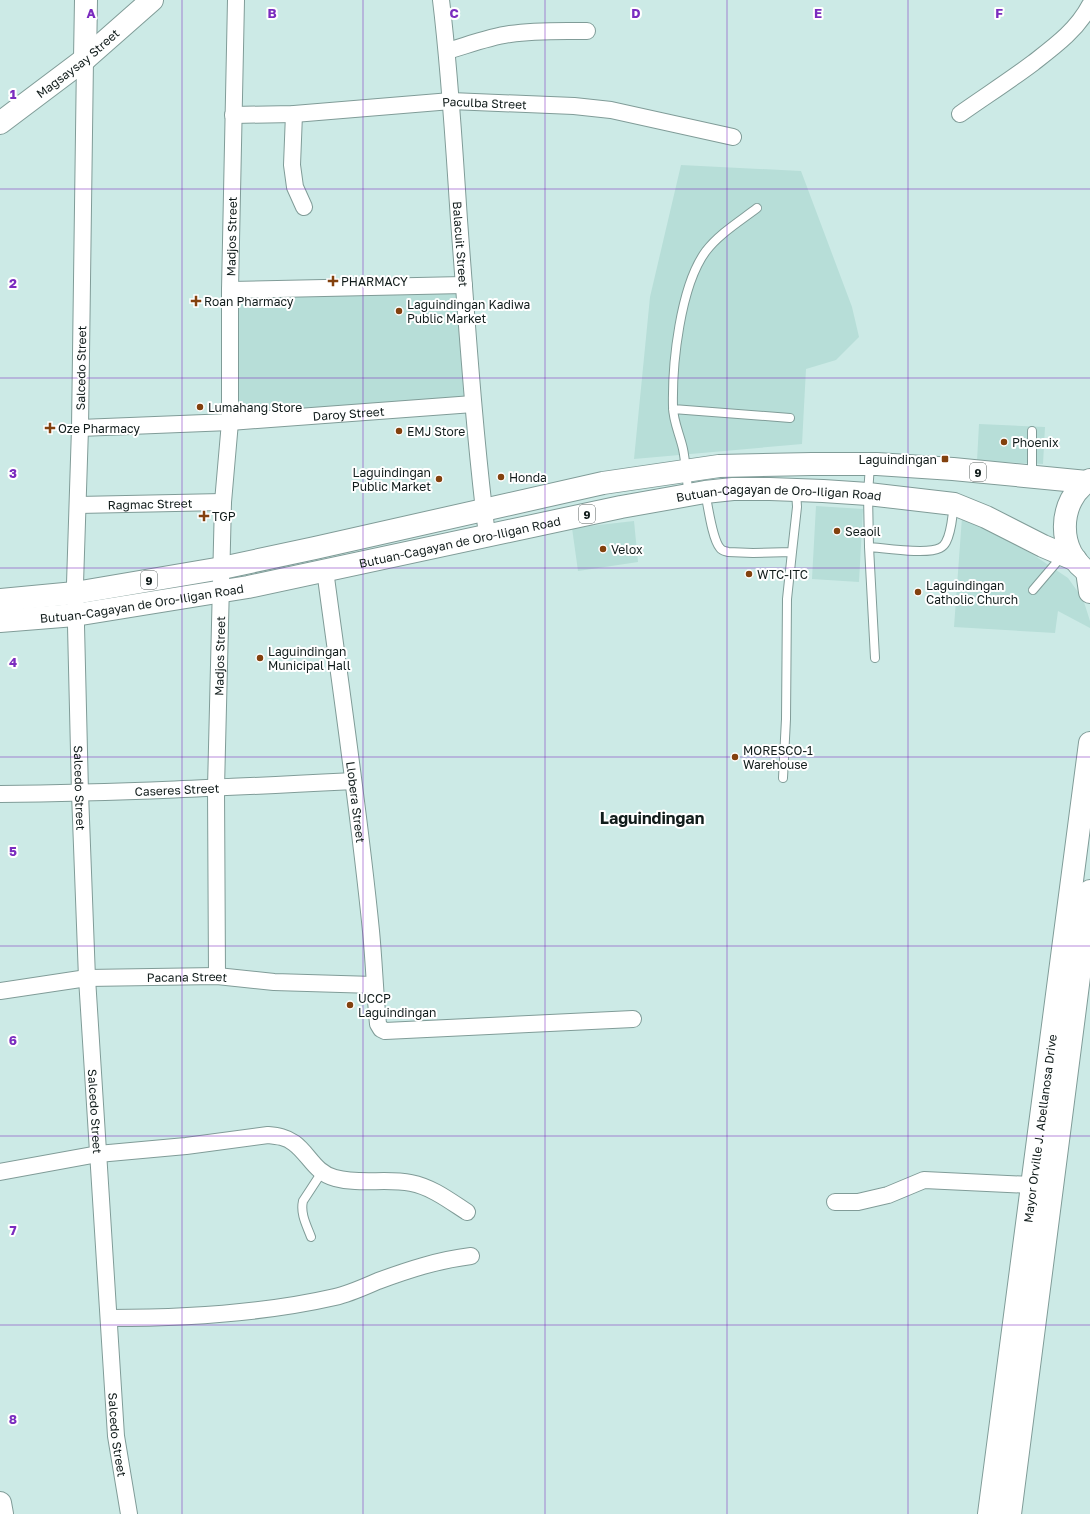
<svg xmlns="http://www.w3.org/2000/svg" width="1090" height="1514" viewBox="0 0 1090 1514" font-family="'Golos Text',sans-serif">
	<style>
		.built { fill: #b7ded8 }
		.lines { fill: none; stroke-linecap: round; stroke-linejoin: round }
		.lane-casing { stroke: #809c98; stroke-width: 10 }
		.street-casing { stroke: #809c98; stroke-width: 18 }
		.secondary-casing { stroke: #809c98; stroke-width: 24 }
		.highway-casing { stroke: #809c98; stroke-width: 24 }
		.lane { stroke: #fff; stroke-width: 8 }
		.street { stroke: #fff; stroke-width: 16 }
		.secondary { stroke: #fff; stroke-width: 22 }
		.highway { stroke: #fff; stroke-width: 22 }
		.grid { fill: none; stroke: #7b2cbf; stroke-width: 1; stroke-opacity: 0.55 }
		.poi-dot { fill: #83410e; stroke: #fff; stroke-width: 1.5 }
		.labels { text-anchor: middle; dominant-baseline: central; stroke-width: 4; stroke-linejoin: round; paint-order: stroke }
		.shield { fill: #fff; stroke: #58605f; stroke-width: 1 }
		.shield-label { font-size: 11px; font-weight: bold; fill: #111c1b }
		.street-label { font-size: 12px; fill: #111c1b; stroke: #fff }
		.poi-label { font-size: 12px; fill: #111c1b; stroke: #fff; text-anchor: start }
		.district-label { font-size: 16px; font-weight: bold; fill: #111c1b; stroke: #fff }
		.grid-label { font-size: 13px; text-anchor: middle; font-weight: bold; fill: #7b2cbf; stroke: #fff; stroke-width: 4; stroke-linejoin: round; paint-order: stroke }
	</style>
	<rect width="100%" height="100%" fill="#cceae6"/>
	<path class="built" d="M681,165L801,171L852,307L859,337L836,360L806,369L802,444L634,459L650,297Z
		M459,292L469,398L237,417L238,296Z
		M979,424L1045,427L1043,464L977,461Z
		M816,506L863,509L859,582L812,579Z
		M962,517L1032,554L1068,578L1083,599L1090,621V628L1058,611L1055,633L954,627Z
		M634,521L638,562L578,571L572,528Z"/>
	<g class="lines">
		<g class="lane-casing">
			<path id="lane" d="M673,409L790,418
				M870,465L868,494L869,547C884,548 927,555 940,548C942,547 945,544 946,542C952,531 952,516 954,505
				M1032,476V431
				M705,492C708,505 712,539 720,548C722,551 725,551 728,552L753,553L792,552L797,507L796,490
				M689,494C686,479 686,463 683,449C680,435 673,421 673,407C672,364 680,286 706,251C719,234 740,221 757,208
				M869,547L875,658
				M1033,590L1062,556
				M783,778L786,719L787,599L792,552
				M311,1237C307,1226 300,1214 303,1201L322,1172"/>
		</g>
		<g class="street-casing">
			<g id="street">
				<path id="s1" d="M441,0C450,73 454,146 459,220C467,325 474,431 487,535"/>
				<path d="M447,51C468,45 489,37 510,34C536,30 561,31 587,31"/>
				<path id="s2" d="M85,59L80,428L75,584L80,793L87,978L116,1436L129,1514"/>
				<path d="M294,114L292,165L295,187L304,207"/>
				<path d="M960,114C984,97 1009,81 1033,63C1055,46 1077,30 1090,5"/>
				<path id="s3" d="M233,115L294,114L451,101L574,106L611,110L733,137"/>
				<path d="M230,290L464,285"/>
				<path id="s4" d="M80,428L230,422L473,404"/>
				<path id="s5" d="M78,505L223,502"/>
				<path id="s6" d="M325,570C341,690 359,810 371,931C374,962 375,993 378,1024L381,1029L385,1031L633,1019"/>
				<path id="s7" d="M0,794C118,793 235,787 353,781"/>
				<path id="s8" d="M217,976L216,788L223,502L230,422V290L236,0"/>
				<path id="s9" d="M0,991L87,978L217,976L274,982L374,985"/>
				<path d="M0,1172L98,1154L186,1146L268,1135C278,1136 286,1137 294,1143C309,1154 315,1173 335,1178C360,1185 386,1178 411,1183C432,1187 450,1201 467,1212"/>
				<path d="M835,1202H858L888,1195L924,1180L1031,1185"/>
				<path d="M110,1318C185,1318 261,1314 335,1297C349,1294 364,1287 378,1281C408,1270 438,1260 471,1256"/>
			</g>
		</g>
		<g class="secondary-casing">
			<g id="secondary">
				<path d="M85,59L86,0"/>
				<path id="s10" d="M0,123L85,59L152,0"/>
				<path d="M1087,571L1090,592"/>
				<path d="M0,1503L2,1514"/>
				<path id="s11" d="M989,1514L1090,743"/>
				<path d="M1010,1514L1090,891"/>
			</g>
		</g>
		<g class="highway-casing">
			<g id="highway">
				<path d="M1090,480C1057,499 1056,554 1090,573"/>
				<path d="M0,600L75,593L222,568L315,548L603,483L719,466L812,464H877L953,469L1087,482"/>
				<path id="s12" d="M0,621L75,615L248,587L621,507L705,492L733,489H770L823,491L868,494L954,504L986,517L1043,546L1076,560"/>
			</g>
		</g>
		<use href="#lane" class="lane"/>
		<use href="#street" class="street"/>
		<use href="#secondary" class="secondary"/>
		<use href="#highway" class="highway"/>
	</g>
	<path class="grid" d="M182,0V1514M363,0V1514M545,0V1514M727,0V1514M908,0V1514M0,189H1090M0,378H1090M0,568H1090M0,757H1090M0,946H1090M0,1136H1090M0,1325H1090"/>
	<g class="poi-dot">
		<path d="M331 275h4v4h4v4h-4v4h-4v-4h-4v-4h4z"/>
		<path d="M194 295h4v4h4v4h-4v4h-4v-4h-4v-4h4z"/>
		<circle cx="399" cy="311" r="4"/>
		<circle cx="200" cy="407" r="4"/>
		<path d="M48 422h4v4h4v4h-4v4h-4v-4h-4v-4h4z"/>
		<circle cx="399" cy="431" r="4"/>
		<circle cx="1004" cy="442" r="4"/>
		<rect x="941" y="455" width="8" height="8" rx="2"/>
		<circle cx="501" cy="477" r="4"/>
		<circle cx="439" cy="479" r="4"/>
		<path d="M202 510h4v4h4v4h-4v4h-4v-4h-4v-4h4z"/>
		<circle cx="837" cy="531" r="4"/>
		<circle cx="603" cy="549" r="4"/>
		<circle cx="749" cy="574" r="4"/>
		<circle cx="918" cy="592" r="4"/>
		<circle cx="260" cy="658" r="4"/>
		<circle cx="735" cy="757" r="4"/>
		<circle cx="350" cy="1005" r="4"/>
	</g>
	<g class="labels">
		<g class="shield">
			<rect x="970" y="463" width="16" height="18" rx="3"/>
			<rect x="579" y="505" width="16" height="18" rx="3"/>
			<rect x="141" y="571" width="16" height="18" rx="3"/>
		</g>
		<g class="shield-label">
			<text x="978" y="472">9</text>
			<text x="587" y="514">9</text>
			<text x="149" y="580">9</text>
		</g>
		<g class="street-label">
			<text stroke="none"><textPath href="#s10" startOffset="98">Magsaysay Street</textPath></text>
			<text stroke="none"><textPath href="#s3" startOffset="252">Paculba Street</textPath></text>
			<text stroke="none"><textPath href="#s8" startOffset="740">Madjos Street</textPath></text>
			<text stroke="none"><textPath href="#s1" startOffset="245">Balacuit Street</textPath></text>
			<text transform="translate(81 368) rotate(-89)">Salcedo Street</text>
			<text stroke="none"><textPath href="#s4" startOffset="269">Daroy Street</textPath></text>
			<text stroke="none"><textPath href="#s12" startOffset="791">Butuan-Cagayan de Oro-Iligan Road</textPath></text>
			<text stroke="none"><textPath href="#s5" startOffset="72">Ragmac Street</textPath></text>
			<text stroke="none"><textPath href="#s12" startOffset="467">Butuan-Cagayan de Oro-Iligan Road</textPath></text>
			<text stroke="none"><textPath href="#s12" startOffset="143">Butuan-Cagayan de Oro-Iligan Road</textPath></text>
			<text stroke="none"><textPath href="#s8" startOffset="320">Madjos Street</textPath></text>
			<text stroke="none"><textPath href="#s2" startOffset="729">Salcedo Street</textPath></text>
			<text stroke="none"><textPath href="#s7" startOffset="177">Caseres Street</textPath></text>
			<text stroke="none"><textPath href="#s6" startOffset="234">Llobera Street</textPath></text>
			<text stroke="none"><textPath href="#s9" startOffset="188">Pacana Street</textPath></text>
			<text stroke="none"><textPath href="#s2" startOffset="1053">Salcedo Street</textPath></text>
			<text stroke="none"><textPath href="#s11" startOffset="389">Mayor Orville J. Abellanosa Drive</textPath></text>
			<text stroke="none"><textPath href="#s2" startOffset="1377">Salcedo Street</textPath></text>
		</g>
		<g class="poi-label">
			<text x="341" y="281">PHARMACY</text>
			<text x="204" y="301">Roan Pharmacy</text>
			<text x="407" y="304">Laguindingan Kadiwa<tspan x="407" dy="14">Public Market</tspan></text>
			<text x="208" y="407">Lumahang Store</text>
			<text x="58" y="428">Oze Pharmacy</text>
			<text x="407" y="431">EMJ Store</text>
			<text x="1012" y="442">Phoenix</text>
			<text x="937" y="459" text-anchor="end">Laguindingan</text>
			<text x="431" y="472" text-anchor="end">Laguindingan<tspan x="431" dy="14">Public Market</tspan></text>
			<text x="509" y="477">Honda</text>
			<text x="212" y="516">TGP</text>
			<text x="845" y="531">Seaoil</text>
			<text x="611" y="549">Velox</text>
			<text x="757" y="574">WTC-ITC</text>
			<text x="926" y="585">Laguindingan<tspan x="926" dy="14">Catholic Church</tspan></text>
			<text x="268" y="651">Laguindingan<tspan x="268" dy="14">Municipal Hall</tspan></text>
			<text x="743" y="750">MORESCO-1<tspan x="743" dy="14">Warehouse</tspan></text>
			<text x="358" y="998">UCCP<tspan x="358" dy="14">Laguindingan</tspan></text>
		</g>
		<g class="district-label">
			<text x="652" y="818">Laguindingan</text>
		</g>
	</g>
	<g class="grid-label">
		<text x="91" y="18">A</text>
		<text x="272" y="18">B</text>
		<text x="454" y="18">C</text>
		<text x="636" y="18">D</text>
		<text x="818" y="18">E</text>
		<text x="999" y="18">F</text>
		<text x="13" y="99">1</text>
		<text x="13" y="288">2</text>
		<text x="13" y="478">3</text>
		<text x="13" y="667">4</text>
		<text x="13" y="856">5</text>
		<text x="13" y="1045">6</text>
		<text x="13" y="1235">7</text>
		<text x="13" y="1424">8</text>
	</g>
</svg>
